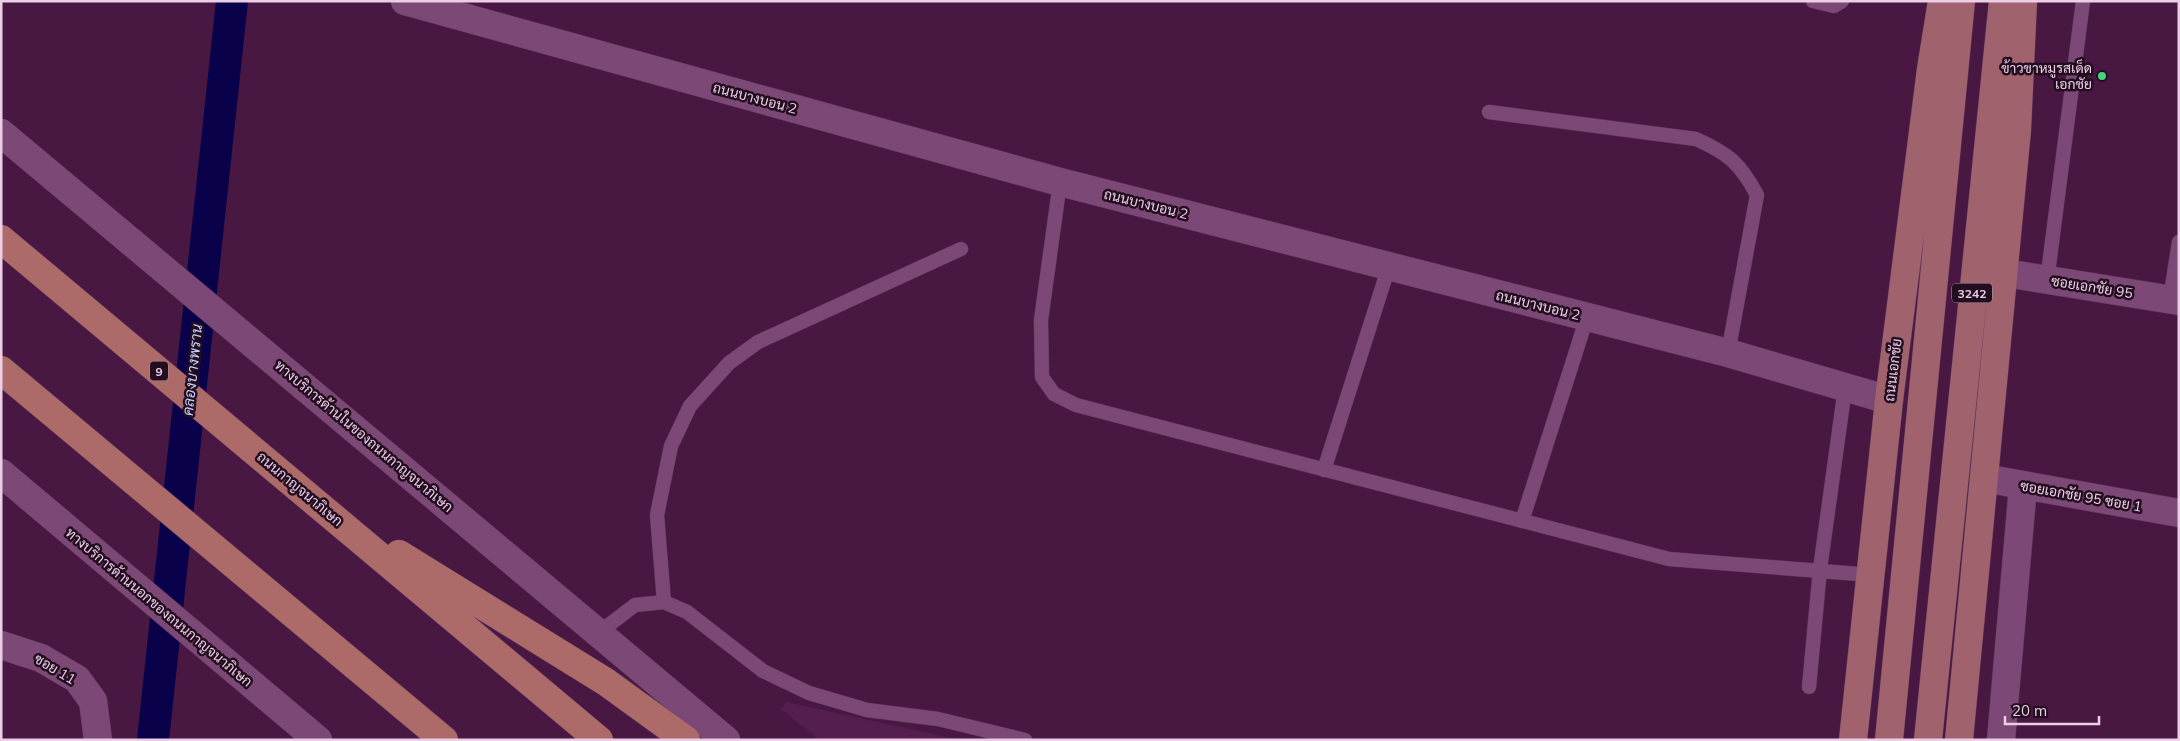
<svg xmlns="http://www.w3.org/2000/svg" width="2180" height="741" viewBox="0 0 2180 741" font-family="Mulish,Sarabun,sans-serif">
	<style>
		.built { fill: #541e4f }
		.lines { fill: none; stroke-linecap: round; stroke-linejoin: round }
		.canal { stroke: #09024b; stroke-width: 32 }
		.service-casing { stroke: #5e365a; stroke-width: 15 }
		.minor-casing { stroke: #5e365a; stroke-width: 29 }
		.secondary-casing { stroke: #5e365a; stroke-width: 29 }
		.primary-casing { stroke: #5e365a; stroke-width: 29 }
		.trunk-casing { stroke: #5e365a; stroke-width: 29 }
		.service { stroke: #7c4875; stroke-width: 14 }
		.minor { stroke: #7c4875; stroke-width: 28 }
		.secondary { stroke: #7c4875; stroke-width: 28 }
		.primary { stroke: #a0626c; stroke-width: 28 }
		.trunk { stroke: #ac6a69; stroke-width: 28 }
		.poi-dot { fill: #44d77a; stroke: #230e20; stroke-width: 2 }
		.labels { text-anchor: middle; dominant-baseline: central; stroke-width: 5; stroke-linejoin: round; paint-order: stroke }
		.shield { fill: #230e20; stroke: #b094ab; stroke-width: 1 }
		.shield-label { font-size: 12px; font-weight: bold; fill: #eccee7 }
		.poi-label { font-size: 14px; fill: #eccee7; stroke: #230e20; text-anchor: end }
		.street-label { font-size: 14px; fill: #eccee7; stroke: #230e20 }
		.water-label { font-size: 15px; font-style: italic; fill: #c4d1fc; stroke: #230e20 }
	</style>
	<rect width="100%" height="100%" fill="#481843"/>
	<path class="built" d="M786,702L961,740H819L781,709Z"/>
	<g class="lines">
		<path class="canal" d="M153,740L232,1"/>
		<g class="service-casing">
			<path id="service" d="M1813,1L1834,6L1842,1
				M1489,112L1696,139C1729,154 1740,163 1757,195L1728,353
				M1060,182L1041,320L1042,377L1054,394L1076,405L1669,559L1871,575
				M2047,281L2083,1
				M2170,299L2179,242
				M1324,470L1389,266
				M1522,521L1587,317
				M664,602L657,515L671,446L690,406L729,363L758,342L961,249
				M597,634L635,605L664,602L687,612L763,671L809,693L867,710L938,719L1025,740
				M1809,687L1820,569L1845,388"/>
		</g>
		<g class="minor-casing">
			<path id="minor" d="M405,1L1060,182L1728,353L1889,400
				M2005,273L2179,301
				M1984,478L2179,513
				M1,645L41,658L77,679L93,701L98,740
				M2001,740L2023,486"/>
		</g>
		<g class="secondary-casing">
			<path id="secondary" d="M1,133L726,740
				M1,473L318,740"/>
		</g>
		<g class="primary-casing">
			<path id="primary" d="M1853,740L1889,400L1931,69L1942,1
				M1889,740L1961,1
				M1928,740L2003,1
				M1959,740L2017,130L2023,1"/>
		</g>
		<g class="trunk-casing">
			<path id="trunk" d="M1,239L599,740
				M1,370L444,740
				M399,554L606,682L686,740"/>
		</g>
		<use href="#service" class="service"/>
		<use href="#minor" class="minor"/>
		<use href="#secondary" class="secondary"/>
		<use href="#primary" class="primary"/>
		<use href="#trunk" class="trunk"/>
	</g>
	<circle class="poi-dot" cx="2102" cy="76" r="5"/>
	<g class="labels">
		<g class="shield">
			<rect x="1952" y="283.5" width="40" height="19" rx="4"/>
			<rect x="150" y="361.5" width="18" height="19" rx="4"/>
		</g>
		<g class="shield-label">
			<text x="1972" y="293">3242</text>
			<text x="159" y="371">9</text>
		</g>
		<g class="poi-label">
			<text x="2092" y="68">ข้าวขาหมูรสเด็ด<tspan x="2092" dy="16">เอกชัย</tspan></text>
		</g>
		<g class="street-label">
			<text transform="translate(755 98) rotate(15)">ถนนบางบอน 2</text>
			<text transform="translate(1146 204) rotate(14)">ถนนบางบอน 2</text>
			<text transform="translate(2092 287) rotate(9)">ซอยเอกชัย 95</text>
			<text transform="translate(1538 305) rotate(14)">ถนนบางบอน 2</text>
			<text transform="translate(1893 370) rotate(-83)">ถนนเอกชัย</text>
			<text transform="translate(364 436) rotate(40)">ทางบริการด้านในของถนนกาญจนาภิเษก</text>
			<text transform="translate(300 489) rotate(40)">ถนนกาญจนาภิเษก</text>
			<text transform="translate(2081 496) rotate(10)">ซอยเอกชัย 95 ซอย 1</text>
			<text transform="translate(159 607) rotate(40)">ทางบริการด้านนอกของถนนกาญจนาภิเษก</text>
			<text transform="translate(55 669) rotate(31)">ซอย 11</text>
		</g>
		<g class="water-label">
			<text transform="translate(192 370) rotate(-84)">คลองบางพราน</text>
		</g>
	</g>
	<rect width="2180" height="741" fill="none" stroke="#eccee7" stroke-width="5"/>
	<path d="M2005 716v8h94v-8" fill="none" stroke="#eccee7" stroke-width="2.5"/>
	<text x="2012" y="716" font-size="15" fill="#eccee7" stroke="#230e20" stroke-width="4" paint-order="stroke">20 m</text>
</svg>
